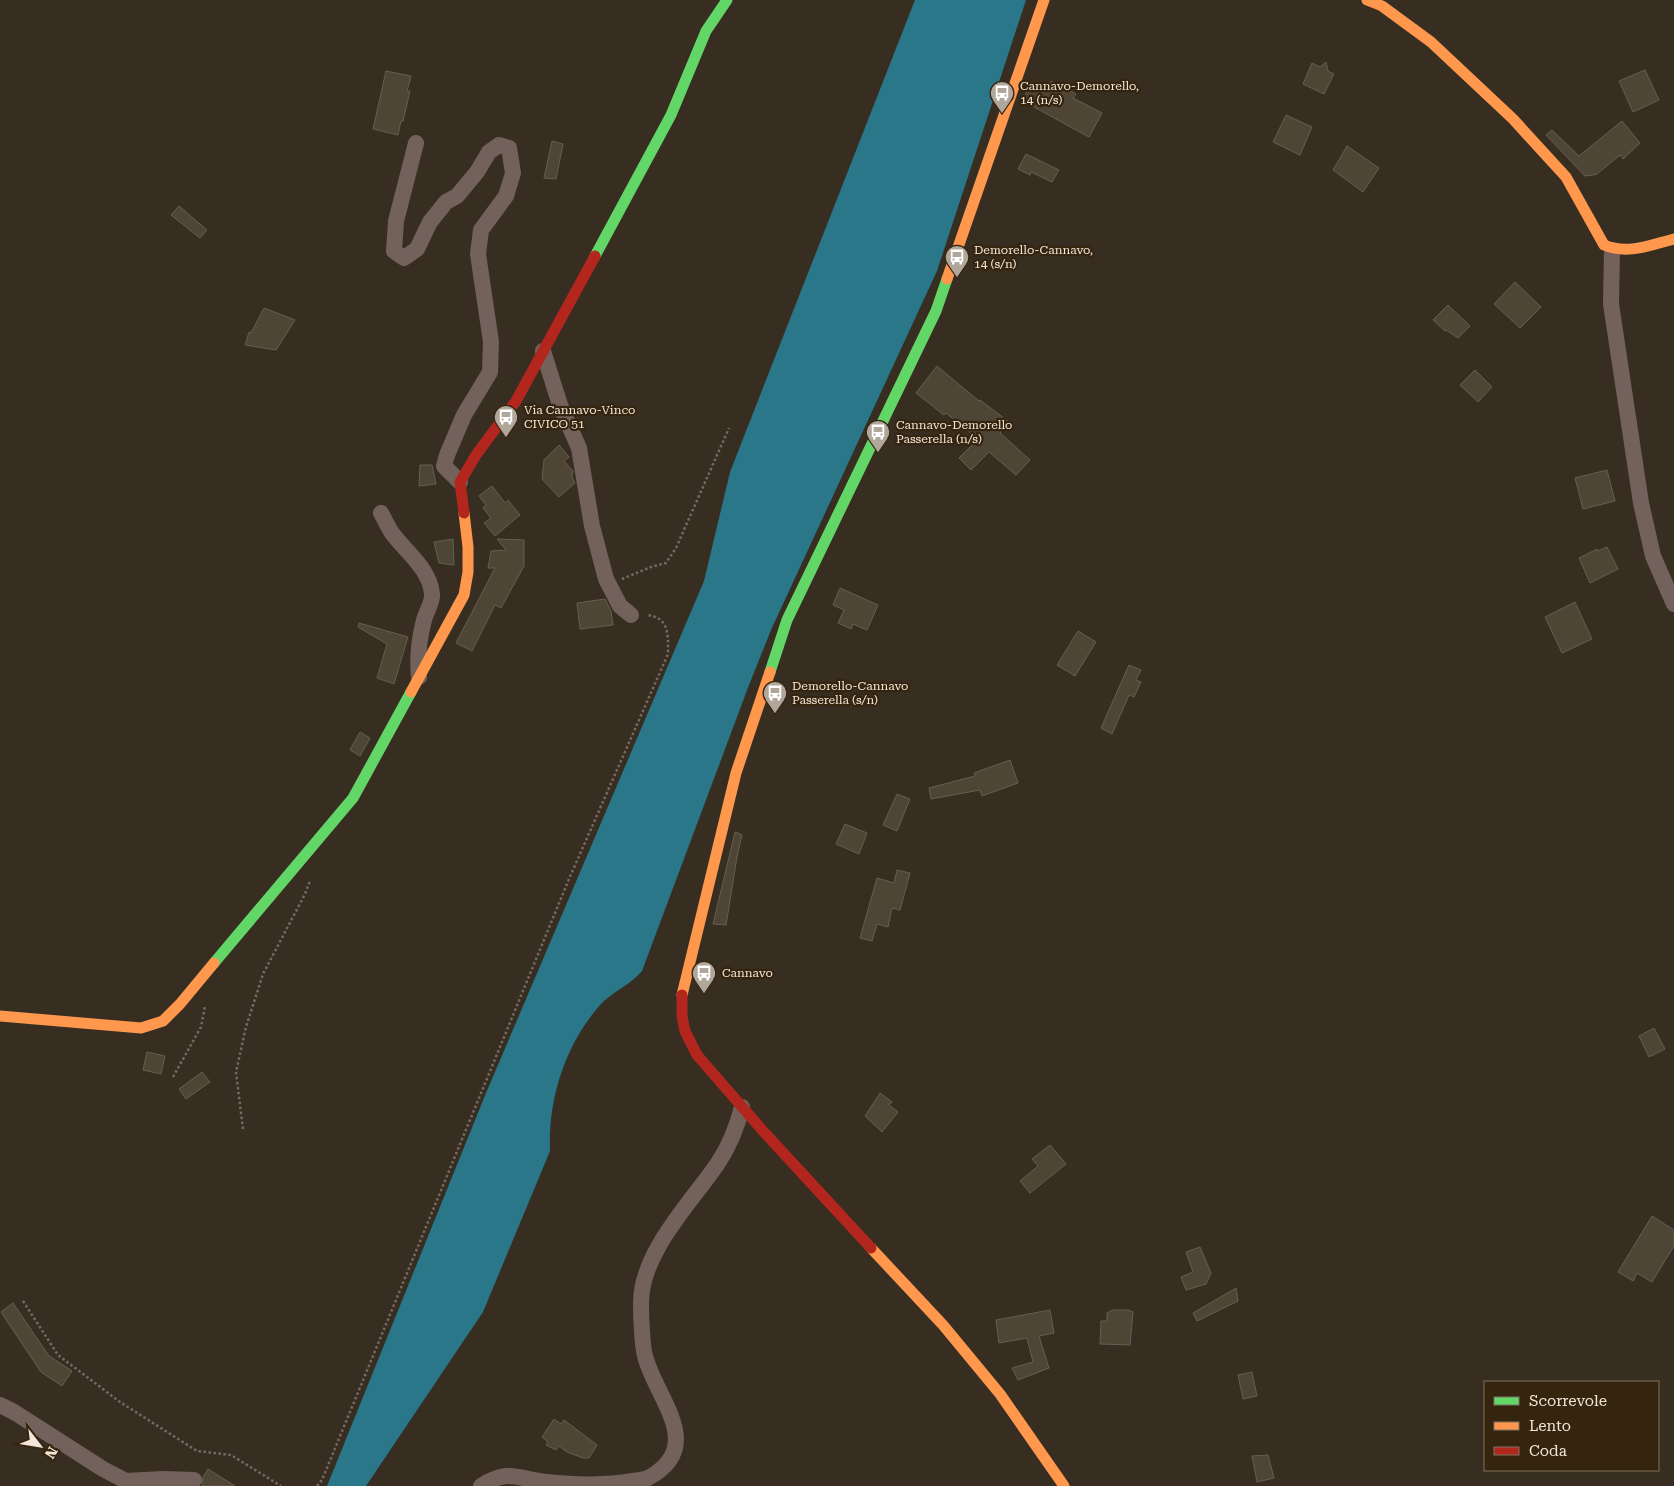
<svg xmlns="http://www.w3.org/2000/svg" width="1674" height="1486" viewBox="0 0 1674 1486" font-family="'Roboto Serif',serif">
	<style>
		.water { fill: #297789 }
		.building { fill: #4f4534; stroke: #665e54 }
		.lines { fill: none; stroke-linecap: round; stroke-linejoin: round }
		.path { stroke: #756a63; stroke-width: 2.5; stroke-dasharray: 2.5 2.5; stroke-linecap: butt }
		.street { stroke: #72625b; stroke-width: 16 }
		.fast { stroke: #63d668; stroke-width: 11 }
		.slow { stroke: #ff974d; stroke-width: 11 }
		.jam { stroke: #b3261e; stroke-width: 11 }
		.labels { text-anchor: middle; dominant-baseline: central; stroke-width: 4.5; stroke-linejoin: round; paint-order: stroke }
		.poi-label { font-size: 12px; fill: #f1e6d9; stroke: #35250f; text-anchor: start }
	</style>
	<rect width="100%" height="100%" fill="#372e21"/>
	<path class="water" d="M915,0H1026L937,271L771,630L749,685L642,971C629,986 613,991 600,1005C565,1045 548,1099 550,1151L483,1312L366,1486H327L486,1093L704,581L730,472Z"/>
	<path class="building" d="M1326,62L1328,71L1334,74L1324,94L1303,84L1312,63L1320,67Z
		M1645,70L1659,100L1633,112L1619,81Z
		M386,71L411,76L407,91H410L403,121H401L398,135L373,129Z
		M1051,81L1076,94L1073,98L1102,113L1089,137L1023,101L1029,84L1045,92Z
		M1286,115L1312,127L1300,155L1273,142Z
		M1622,121L1640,143L1623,159L1620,155L1597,174L1593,175L1585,176L1546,135L1552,130L1579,156Z
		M552,141L563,144L556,179L544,178Z
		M1347,146L1379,168L1363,192L1333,170Z
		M1026,154L1059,170L1052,182L1031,172L1030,175L1018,169Z
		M179,206L207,230L200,238L171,215Z
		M1515,282L1541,307L1520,328L1494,304Z
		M1448,305L1470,326L1458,338L1446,330L1445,331L1433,320Z
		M264,308L295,320L276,350L245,345L249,332L251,333Z
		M937,366L979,401L980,400L1009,422L1000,433L1030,460L1016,475L989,452L971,470L959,458L978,439L946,413L944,415L916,393Z
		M1475,370L1492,387L1478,402L1460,385Z
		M559,445L569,457L564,461L573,471L572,477L575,483L559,497L542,479L544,460Z
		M420,465H432L436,484L419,486Z
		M1607,470L1615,501L1583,509L1575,478Z
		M492,486L505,503L508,500L520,515L495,536L484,523L491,518L483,508L486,505L479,496Z
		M453,539L454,565L439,563L434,542Z
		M497,539L524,540V566L501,608L495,605L472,651L456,643L495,568H488L491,551L506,550Z
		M1607,547L1618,569L1590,583L1579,558L1597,549L1598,551Z
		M840,588L878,605L867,630L853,624L851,629L838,623L844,610L833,605Z
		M605,599L611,611L613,625L580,629L577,603Z
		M1575,602L1592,639L1562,653L1545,617Z
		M359,623L408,637L394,684L377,678L387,644L358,627Z
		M1078,631L1096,642L1075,676L1057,665Z
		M1129,665L1141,670L1136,680L1141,682L1134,697L1129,695L1112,734L1101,728Z
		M360,732L370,738L360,756L350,750Z
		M1010,760L1018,783L982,796L980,790L931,799L929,788L975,776L974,773Z
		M897,794L910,799L897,831L883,825Z
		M845,824L867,833L859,854L836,844Z
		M735,832L742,835L737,857L726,925L713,924Z
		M897,870L910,873L900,910L892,908L888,927L877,924L872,941L860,938L877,878L894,883Z
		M1654,1028L1665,1049L1649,1057L1639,1036Z
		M147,1052L165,1056L161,1074L143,1070Z
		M202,1072L210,1082L186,1099L179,1089Z
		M880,1093L892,1102L889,1105L898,1112L882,1132L865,1116Z
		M1050,1145L1066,1164L1030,1193L1020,1181L1038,1166L1032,1159Z
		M1652,1216L1674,1230V1246L1652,1282L1637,1273L1633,1281L1618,1272Z
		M1200,1247L1211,1273L1206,1284L1186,1290L1181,1277L1193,1272L1186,1252Z
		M1236,1288L1238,1301L1197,1321L1193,1313Z
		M13,1303L49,1356L72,1371L62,1386L41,1372L1,1312Z
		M1050,1310L1054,1333L1039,1336L1049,1368L1018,1380L1012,1368L1033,1362L1027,1338L999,1343L996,1320Z
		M1113,1310H1128L1133,1312L1130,1345L1100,1344L1101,1321H1107V1313Z
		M1252,1372L1257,1396L1243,1399L1238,1375Z
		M554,1419L561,1424L564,1420L597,1445L589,1458H583L567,1452L559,1446L556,1450L546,1445L548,1442L542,1437Z
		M1268,1455L1274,1478L1257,1482L1252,1456Z
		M208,1469L235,1486H202L203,1477Z"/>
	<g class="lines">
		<path class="path" d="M622,579L651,567L666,563L676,548L729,428
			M173,1077L201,1027L205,1006
			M243,1129L236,1072L246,1027L263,974L305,894L310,881
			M23,1301L58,1355L120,1402L197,1451L231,1455L281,1486
			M317,1486L322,1480L569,879L668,654C668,635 670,617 646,615"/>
		<path class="street" d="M416,143L396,221L394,251L404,258L417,249L430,222L446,202L457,196L477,172L489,152L499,145L509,148L513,173L506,196L481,230L478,254L491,342L490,372L464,415L447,455L444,466L460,482
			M1612,250L1611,304L1641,503L1653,556L1674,604
			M543,351L560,405L579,448L592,526L606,579L620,606L631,615
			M381,513C385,520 388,527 392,533C406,552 430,569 432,594C433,602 426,612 424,620C419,639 417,657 419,677
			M0,1405L14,1412L103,1469L126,1481L163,1479L194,1480
			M481,1486C509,1468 518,1479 546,1482C575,1485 605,1486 633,1481C637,1480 644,1480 648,1478C707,1446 656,1399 645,1356C642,1345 641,1315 641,1303C641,1252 691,1203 718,1163C730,1145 737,1127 742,1107"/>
		<path class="fast" d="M595,256L671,115L706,31L727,0
			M770,672L787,620L936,311L947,279
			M214,963L353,798L411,692"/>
		<path class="slow" d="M1367,0L1382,6L1431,42L1513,119L1566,177L1604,245C1628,255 1650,245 1674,239
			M947,279L1044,0
			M411,692L464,595L468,572V547L464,513
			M682,995L736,773L770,672
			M0,1016L141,1028L163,1021L180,1004L214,963
			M871,1248L943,1325L1000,1394L1064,1486"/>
		<path class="jam" d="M464,513L460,482L476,455L516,401L595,256
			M682,995V1016L685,1031L697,1055L763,1131L871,1248"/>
	</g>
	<defs>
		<g id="bus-pin" transform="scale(1.25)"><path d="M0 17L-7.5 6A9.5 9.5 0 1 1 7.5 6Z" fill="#b0a699" stroke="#35250f"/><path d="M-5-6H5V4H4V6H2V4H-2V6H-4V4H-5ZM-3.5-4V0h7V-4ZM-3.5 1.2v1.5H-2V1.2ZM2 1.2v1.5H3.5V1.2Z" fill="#fff"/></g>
	</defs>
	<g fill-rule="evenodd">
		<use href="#bus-pin" x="1002" y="93"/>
		<use href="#bus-pin" x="957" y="257"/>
		<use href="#bus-pin" x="506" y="417"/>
		<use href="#bus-pin" x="878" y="432"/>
		<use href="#bus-pin" x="775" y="693"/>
		<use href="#bus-pin" x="704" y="973"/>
	</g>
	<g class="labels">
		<g class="poi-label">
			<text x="1020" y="86">Cannavo-Demorello,<tspan x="1020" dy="14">14 (n/s)</tspan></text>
			<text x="974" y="250">Demorello-Cannavo,<tspan x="974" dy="14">14 (s/n)</tspan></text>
			<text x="524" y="410">Via Cannavo-Vinco<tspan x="524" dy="14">CIVICO 51</tspan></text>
			<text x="896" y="425">Cannavo-Demorello<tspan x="896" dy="14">Passerella (n/s)</tspan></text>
			<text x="792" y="686">Demorello-Cannavo<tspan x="792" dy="14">Passerella (s/n)</tspan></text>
			<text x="722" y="973">Cannavo</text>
		</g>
	</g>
	<rect x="1484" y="1381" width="175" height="90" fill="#35250f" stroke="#807260"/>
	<rect x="1494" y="1397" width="25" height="8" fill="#63d668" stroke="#807260"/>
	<text x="1529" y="1406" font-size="15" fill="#f1e6d9">Scorrevole</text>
	<rect x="1494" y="1422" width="25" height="8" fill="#ff974d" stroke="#807260"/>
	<text x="1529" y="1431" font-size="15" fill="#f1e6d9">Lento</text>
	<rect x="1494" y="1447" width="25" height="8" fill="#b3261e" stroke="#807260"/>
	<text x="1529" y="1456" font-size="15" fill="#f1e6d9">Coda</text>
	<g transform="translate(40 1446) rotate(121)" stroke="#35250f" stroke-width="4" paint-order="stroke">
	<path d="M0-4L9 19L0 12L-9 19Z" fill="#f1e6d9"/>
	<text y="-8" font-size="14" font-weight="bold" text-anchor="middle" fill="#f1e6d9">N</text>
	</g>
</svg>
